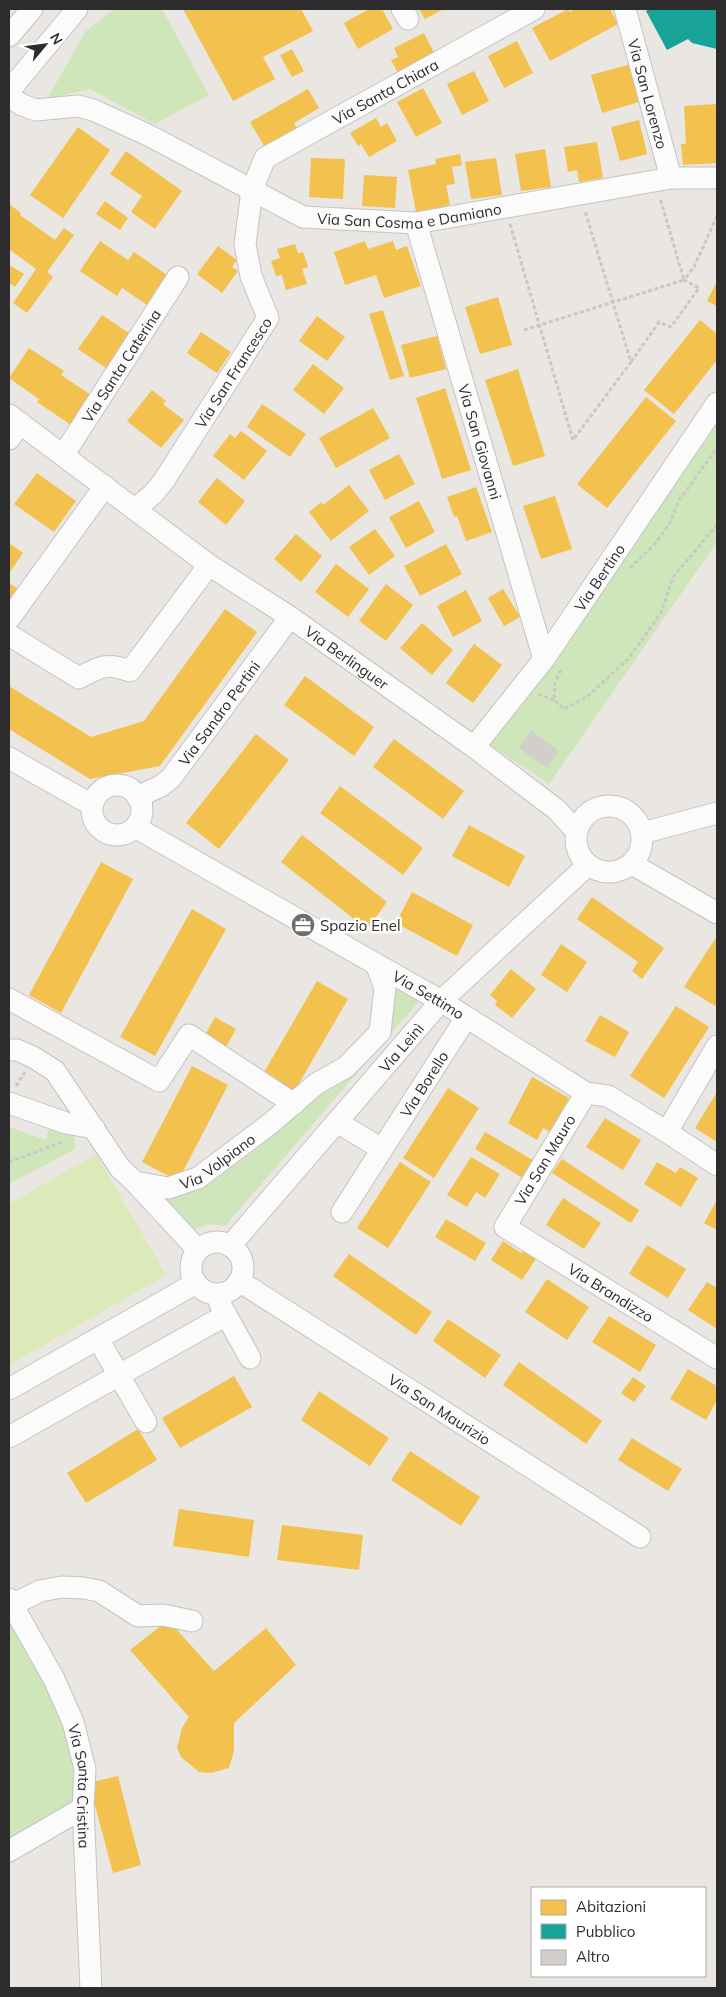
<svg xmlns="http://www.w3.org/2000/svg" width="726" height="1997" viewBox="0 0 726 1997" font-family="Mulish,sans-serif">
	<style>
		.green { fill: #cfe6ba }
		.pitch { fill: #dbeab8 }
		.homes { fill: #f2c14e }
		.public { fill: #17a398 }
		.building { fill: #d1cecb }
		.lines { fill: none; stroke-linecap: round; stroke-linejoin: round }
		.minor-casing { stroke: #c4c3c3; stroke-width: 23 }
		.path { stroke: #c8c8c7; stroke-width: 3; stroke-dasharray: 4 2.5; stroke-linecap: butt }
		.minor { stroke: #fcfbfb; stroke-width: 21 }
		.labels { text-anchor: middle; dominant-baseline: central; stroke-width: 5; stroke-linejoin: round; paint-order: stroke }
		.street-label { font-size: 15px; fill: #2c2c2c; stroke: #fff }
		.poi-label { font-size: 15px; fill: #2c2c2c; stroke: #fff; text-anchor: start }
	</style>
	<rect width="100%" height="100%" fill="#eae6e2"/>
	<path class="green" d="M115,9H162L209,95L155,124L90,89L47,99L86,31Z
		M717,421V542L549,784L487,743Z
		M389,979L420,1000L225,1226L208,1224L194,1229L167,1204L164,1194L189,1192L266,1126L380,1032Z
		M50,1126L75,1131V1149L9,1184V1127L46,1140Z
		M9,1596L54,1679L83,1808L9,1851Z"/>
	<path class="pitch" d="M96,1154L166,1275L9,1365V1204Z"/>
	<path class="homes" d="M183,9H301L313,31L263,57L275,79L233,101Z
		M369,9H382L393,29L358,49L344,23Z
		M419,9H444L425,19Z
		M568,9L570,12L575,9H610L618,24L550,61L532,28Z
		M424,33L437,58L400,77L391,60L398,57L394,48Z
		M517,41L533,73L504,88L488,56Z
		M292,49L304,71L292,77L280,55Z
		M631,64L642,101L602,113L591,75Z
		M474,71L489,101L462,115L447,84Z
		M423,88L442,123L416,137L397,102Z
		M308,89L319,108L294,123L299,131L266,149L250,122Z
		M717,104V163L683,165L681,144H686L684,106Z
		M376,118L381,127L387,123L397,141L369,157L361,144L358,146L350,133Z
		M639,120L647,154L620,161L611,127Z
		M78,127L110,150L63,218L30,195Z
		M597,142L603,178L579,182L577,170L568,172L564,147Z
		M545,149L551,187L521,191L515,154Z
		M126,151L182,191L155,229L131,212L142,196L110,174Z
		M460,154L462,165L452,167L455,184L446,185L450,205L416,212L408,170L436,164L435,159Z
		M311,158L345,159L343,199L309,197Z
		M496,158L502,195L471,199L465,162Z
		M364,175L397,177L395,208L362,206Z
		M105,201L128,218L120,230L96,214Z
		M9,204L21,213L20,215L55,240L64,228L74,235L47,272L53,277L27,313L13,303L36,269L9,249Z
		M100,241L128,260L134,252L170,277L150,307L122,288L117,296L80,271Z
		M365,241L368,249L393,241L396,250L407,246L421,286L384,298L376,275L345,285L334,252Z
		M295,244L298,253L303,252L308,267L302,269L307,284L286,290L282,275L276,276L271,261L280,258L277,249Z
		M218,246L237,260L232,267L238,271L222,293L197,274Z
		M9,265L24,274L15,287L9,283Z
		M717,281V306L707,301Z
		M498,297L512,345L480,354L465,307Z
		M383,310L404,376L390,380L369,314Z
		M102,315L132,335L109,370L78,349Z
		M317,316L345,337L327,361L299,341Z
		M700,320L717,334V360L674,414L644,390Z
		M201,332L231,352L217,373L187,353Z
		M437,336L446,369L410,378L401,345Z
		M29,348L64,371L61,375L91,395L71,425L37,402L39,399L9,378Z
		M313,364L344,388L324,414L293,390Z
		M518,369L545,456L513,466L485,380Z
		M445,388L471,470L442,479L416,398Z
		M152,390L166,401L163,404L184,420L161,448L127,421Z
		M646,397L676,421L607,508L577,484Z
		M262,404L306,434L290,457L247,427Z
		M373,408L390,438L336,468L319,438Z
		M241,431L267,451L244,480L213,456L230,434L235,438Z
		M399,454L415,484L385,500L369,470Z
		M37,473L76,501L54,532L14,504Z
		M217,478L245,501L226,525L198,502Z
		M349,485L369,511L331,541L309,512L321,502L323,505Z
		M476,487L492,532L466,541L457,516L454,517L447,497Z
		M555,496L572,549L541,559L523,506Z
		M419,501L435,532L406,548L389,517Z
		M375,529L395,556L369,575L349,547Z
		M296,534L322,556L301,582L274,559Z
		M9,543L23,553L9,573Z
		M446,544L462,574L420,596L404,566Z
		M336,564L369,589L348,617L315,592Z
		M11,584L23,593L9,612V586Z
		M386,584L413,605L386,641L359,621Z
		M503,589L520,617L504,626L488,598Z
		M466,590L482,621L453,637L437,606Z
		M225,609L257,632L160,766L90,779L9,729V686L91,737L144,721Z
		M422,623L453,650L432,675L400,648Z
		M474,644L502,665L473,703L446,683Z
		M305,676L374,727L354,756L284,705Z
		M256,734L289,760L219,849L186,823Z
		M394,739L464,791L443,819L373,767Z
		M340,786L423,848L403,875L320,813Z
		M469,825L525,856L509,887L452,856Z
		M302,835L387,902L367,929L281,862Z
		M101,862L133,879L61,1013L29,995Z
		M412,892L473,925L457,956L396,923Z
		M592,897L664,948L642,979L632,971L638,962L577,919Z
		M192,909L226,929L155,1056L120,1037Z
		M715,939L717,940V1007L684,987Z
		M561,944L587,962L567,992L541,975Z
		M511,969L536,989L512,1018L495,1005L497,1001L490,995Z
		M317,981L348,999L294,1092L263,1074Z
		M676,1006L709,1027L664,1098L630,1076Z
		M600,1015L629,1032L615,1057L585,1041Z
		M215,1017L236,1029L226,1047L205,1035Z
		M192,1066L228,1085L178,1181L142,1162Z
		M532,1077L569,1098L550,1132L543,1128L537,1140L508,1123Z
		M448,1088L479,1108L434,1178L403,1158Z
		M717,1092V1142L695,1128Z
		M605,1118L641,1140L623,1170L586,1147Z
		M485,1132L536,1162L526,1180L475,1149Z
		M471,1157L500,1174L485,1198L476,1192L467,1207L447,1195Z
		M562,1159L639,1210L631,1223L552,1173Z
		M400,1162L431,1182L388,1248L357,1228Z
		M657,1162L676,1173L680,1167L698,1178L681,1207L644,1184Z
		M563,1198L601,1223L584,1249L546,1225Z
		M717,1200V1230L704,1223Z
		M446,1219L486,1243L475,1261L435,1237Z
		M503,1241L521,1253L525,1249L537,1257L522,1280L491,1260Z
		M647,1245L686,1269L668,1298L629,1274Z
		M349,1254L432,1312L416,1335L333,1276Z
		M547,1279L589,1307L567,1340L525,1312Z
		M707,1282L717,1288V1329L688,1310Z
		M609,1316L656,1345L640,1372L592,1342Z
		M448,1319L501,1355L485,1378L433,1341Z
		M519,1362L602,1421L586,1444L503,1385Z
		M688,1369L717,1386V1400L706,1420L670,1399Z
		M234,1376L252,1407L180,1448L162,1418Z
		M633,1377L646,1386L634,1402L621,1393Z
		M319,1391L389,1438L370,1466L301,1420Z
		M138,1429L157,1460L86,1503L67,1473Z
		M632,1438L682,1469L668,1491L618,1460Z
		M410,1451L480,1497L461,1526L391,1480Z
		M179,1509L254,1520L249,1557L173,1546Z
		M282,1525L363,1535L359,1570L277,1560Z
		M168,1620L214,1671L266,1628L296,1665L234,1723V1751L229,1768L211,1773L199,1772L181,1757L177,1748L182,1728L189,1717L130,1650Z
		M118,1776L141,1865L113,1873L89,1783Z"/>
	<path class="public" d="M649,9H717V49L692,43L688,39L667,50L646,11Z"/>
	<path class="building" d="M531,731L559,751L547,768L519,748Z"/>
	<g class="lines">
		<g class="minor-casing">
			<g id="minor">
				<path d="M402,9L408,19"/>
				<path id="s1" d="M625,9L671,178"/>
				<path d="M9,36L32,9"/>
				<path d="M9,91L77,9"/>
				<path id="s2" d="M9,96L22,105L36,110L78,106L93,110L148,135L303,217L416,223L671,178H717"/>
				<path id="s3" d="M416,223L544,659"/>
				<path id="s4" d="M9,415L209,565L290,617L474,747L557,810L576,831"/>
				<path d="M9,439L20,423"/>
				<path id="s5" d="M64,454L178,277"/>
				<path id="s6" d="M135,509L153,494L163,482L268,318L251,276L245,244L252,190L265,158L534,9"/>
				<path d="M9,619L105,486"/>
				<path d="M9,635L79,678C99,667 107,662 130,671L209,565"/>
				<path id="s7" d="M474,747L544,659L717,403"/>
				<path d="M9,758L92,805"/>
				<circle cx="117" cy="810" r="25"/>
				<path id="s8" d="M137,797L161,786L171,778L290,617"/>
				<circle cx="609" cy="839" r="33"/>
				<path id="s9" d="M135,827L441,1001L586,1093L608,1096L667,1132L717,1165"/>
				<path d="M642,833L717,813"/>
				<path d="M632,864L717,913"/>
				<path d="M9,999L159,1081L189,1035L294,1104"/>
				<path id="s10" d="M9,1050H17L33,1057L55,1071L120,1168L135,1182L168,1188L198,1178L271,1123L316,1084L346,1067L380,1032L385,988L376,964"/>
				<path id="s11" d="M586,1093L505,1227L717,1358"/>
				<path d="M9,1103L66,1123L94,1128"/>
				<path d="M337,1122L382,1149"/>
				<path d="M667,1132L717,1046"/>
				<path d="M135,1182L198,1250"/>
				<path id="s12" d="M342,1212L466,1018"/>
				<circle cx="217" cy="1268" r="26"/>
				<path id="s13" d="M230,1246L441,1001L588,865"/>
				<path id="s14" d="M239,1281L640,1537"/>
				<path d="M220,1304L250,1358"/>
				<path d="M98,1339L146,1422"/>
				<path d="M9,1389L196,1283"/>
				<path d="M9,1437L226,1315"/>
				<path id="s15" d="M9,1599L54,1679L73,1722L85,1769L83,1808L91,1988"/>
				<path d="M12,1605L40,1591L62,1587L83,1588L99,1591L138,1616L163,1615L192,1621"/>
				<path d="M9,1851L83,1808"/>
			</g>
		</g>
		<path class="path" d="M510,224L573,440L631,362L585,211
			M524,330L684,280L660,198
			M631,362L659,322L671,327L699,288L684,280L694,267L717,216
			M630,568L653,546L669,525L678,502L717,448
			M561,670L555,681L554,700L564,709L588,696L628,659L661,613L673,577L717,525
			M538,694L554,700
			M16,1086L25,1072
			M9,1162L62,1142"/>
		<use href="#minor" class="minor"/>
	</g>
	<defs>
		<g id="office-disc" transform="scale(1.25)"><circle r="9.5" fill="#6e6d6c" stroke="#fff"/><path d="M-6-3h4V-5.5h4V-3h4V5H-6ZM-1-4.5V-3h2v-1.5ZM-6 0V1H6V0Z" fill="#fff"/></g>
	</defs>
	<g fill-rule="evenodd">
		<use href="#office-disc" x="303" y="925"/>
	</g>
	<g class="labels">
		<g class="street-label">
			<text stroke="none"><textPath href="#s6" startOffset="538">Via Santa Chiara</textPath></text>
			<text stroke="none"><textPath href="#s1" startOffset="88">Via San Lorenzo</textPath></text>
			<text stroke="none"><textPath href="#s2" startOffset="431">Via San Cosma e Damiano</textPath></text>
			<text stroke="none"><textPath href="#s5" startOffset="105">Via Santa Caterina</textPath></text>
			<text stroke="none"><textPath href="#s6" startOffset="169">Via San Francesco</textPath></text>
			<text stroke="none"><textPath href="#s3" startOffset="228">Via San Giovanni</textPath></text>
			<text stroke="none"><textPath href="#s7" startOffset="211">Via Bertino</textPath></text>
			<text stroke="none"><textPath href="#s4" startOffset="416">Via Berlinguer</textPath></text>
			<text stroke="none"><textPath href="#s8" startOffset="120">Via Sandro Pertini</textPath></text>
			<text stroke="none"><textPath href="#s9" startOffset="338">Via Settimo</textPath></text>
			<text stroke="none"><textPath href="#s13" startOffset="262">Via Leinì</textPath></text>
			<text stroke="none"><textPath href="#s12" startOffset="152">Via Borello</textPath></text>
			<text stroke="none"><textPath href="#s10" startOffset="279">Via Volpiano</textPath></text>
			<text transform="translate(545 1160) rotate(-59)">Via San Mauro</text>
			<text stroke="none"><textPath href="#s11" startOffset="281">Via Brandizzo</textPath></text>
			<text stroke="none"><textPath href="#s14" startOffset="238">Via San Maurizio</textPath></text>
			<text stroke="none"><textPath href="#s15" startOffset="204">Via Santa Cristina</textPath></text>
		</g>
		<g class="poi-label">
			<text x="320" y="925">Spazio Enel</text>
		</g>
	</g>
	<rect width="726" height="1997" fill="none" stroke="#2c2c2c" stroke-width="20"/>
	<rect x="531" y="1887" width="175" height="90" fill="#ffffff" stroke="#ababab"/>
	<rect x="541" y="1900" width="25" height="15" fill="#f2c14e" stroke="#ababab"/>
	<text x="576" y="1912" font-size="15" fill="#2c2c2c">Abitazioni</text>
	<rect x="541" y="1924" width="25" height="15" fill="#17a398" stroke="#ababab"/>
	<text x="576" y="1937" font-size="15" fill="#2c2c2c">Pubblico</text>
	<rect x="541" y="1950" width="25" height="15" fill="#d1cecb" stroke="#ababab"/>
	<text x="576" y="1962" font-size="15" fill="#2c2c2c">Altro</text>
	<g transform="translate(45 45) rotate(61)" stroke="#ffffff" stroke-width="4" paint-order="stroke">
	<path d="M0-4L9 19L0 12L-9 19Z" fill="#2c2c2c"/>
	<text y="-8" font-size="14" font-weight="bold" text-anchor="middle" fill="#2c2c2c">N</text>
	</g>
</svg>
